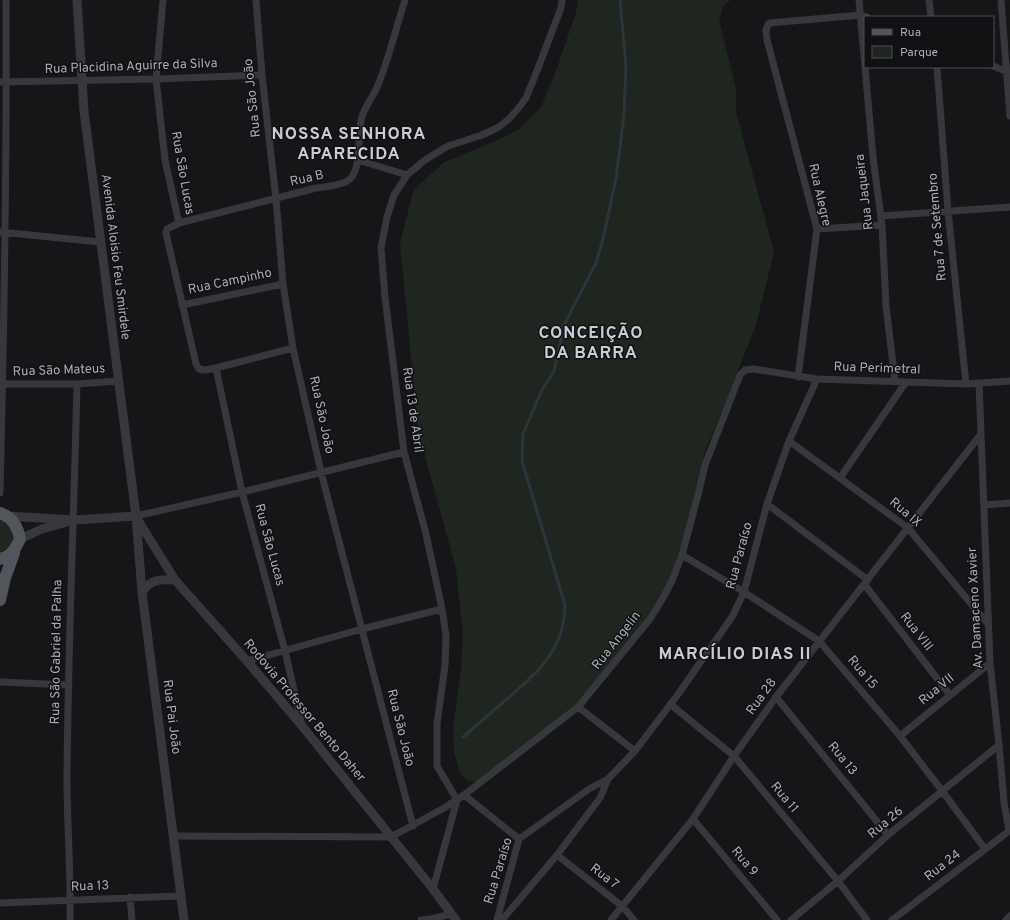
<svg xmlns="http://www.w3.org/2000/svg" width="1010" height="920" viewBox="0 0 1010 920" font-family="Overpass,sans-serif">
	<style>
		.green { fill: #1e261f }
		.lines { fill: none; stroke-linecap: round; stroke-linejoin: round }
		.stream { stroke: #2c353c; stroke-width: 3 }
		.minor { stroke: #37383d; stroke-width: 7 }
		.tertiary { stroke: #37383d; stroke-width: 9 }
		.primary { stroke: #53555c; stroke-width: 12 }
		.labels { text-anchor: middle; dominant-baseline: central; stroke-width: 3; stroke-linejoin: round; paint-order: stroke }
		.street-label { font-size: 13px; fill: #a8adb8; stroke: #111113 }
		.district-label { font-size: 17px; font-weight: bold; letter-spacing: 1px; fill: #c9ccd4; stroke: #111113 }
	</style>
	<rect width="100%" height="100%" fill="#161618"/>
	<path class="green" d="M578,0H732L729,1L724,5L719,20L736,88V112L774,252L756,325L725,404L705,451L687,529L673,572L658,604L581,700L479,782L468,781L460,773L454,753L453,730L461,669L463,636L456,568L418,431L400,243L413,192L420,184L444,162L496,141L518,130L541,107L556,71L576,12Z
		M0,520C16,528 18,545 0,552Z"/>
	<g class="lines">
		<path class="stream" d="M463,737C478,724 493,711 508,698C538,672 565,649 565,605L522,461L523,434L541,392L554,371L564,325L596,263L603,239L616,178L624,115L626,66L620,0"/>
		<path class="minor" d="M163,0L156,79L165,160L179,223
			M256,0L262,75L276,199L283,284L293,348L321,472L413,826
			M859,0L873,157L882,225L886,306L895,381
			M929,0L931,17
			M1001,0L1010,116
			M993,66L1010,73
			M937,67L948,211L966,384
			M0,82L156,79L262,75
			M358,160L407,175
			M881,216L1010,207
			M817,229L882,225
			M0,232L100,242
			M182,305L283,284
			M293,348L216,368L205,370L199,369L196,364L166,233L167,229L179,223L316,188C324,187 346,185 351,178C361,168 358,135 361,121C363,108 373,98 378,85C389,58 396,28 405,0
			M216,368L242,492L285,651L302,725
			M798,377L817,229L767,40L766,30L769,23L861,15L867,17
			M979,383L990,663L999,745L1004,802L1009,831
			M0,384H77L118,381
			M789,441L908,528L988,624
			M840,478L906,382
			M0,493C4,329 7,164 6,0
			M767,504L868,580
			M984,505L1010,503
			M136,516L242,492L404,452
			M682,555L744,592L819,641L900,736L943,792L985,849
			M864,584L950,695
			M247,661L362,629L442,609
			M0,682L69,685
			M776,697L888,835
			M670,704L734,756L838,881L867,920
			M578,707L635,751
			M900,736L990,663
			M464,795L519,839
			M693,819L777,920
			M173,836L391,837L444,808L464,795L578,707L650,619L660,603L672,581L682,555L699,491L705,465L740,375L745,370L754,369L817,379L966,384L1010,381
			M557,855L622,906L634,920
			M433,889L457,800L437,766V724L445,665L446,636L442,609L426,534L404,452L385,297L381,248L387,217L394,195L407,175L425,160L448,146L482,135L497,128L508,120L517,110L526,98L535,76L561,8L562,0
			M130,897L132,920
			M0,903L180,896
			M70,920C71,872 67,825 67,778C68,646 74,515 77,384
			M421,920L431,919L451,914
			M497,920L519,839L589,789L608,779
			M502,920L557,855L600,798L608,779L635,751L679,693L732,617L744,592L767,504L789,441L817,379
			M611,920L693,819L734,756L776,697L981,434
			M791,920L838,881L888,835L999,745
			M892,920L1009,831
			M1006,920L1010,916"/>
		<path class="tertiary" d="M77,0L84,111L136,516L142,592L184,920
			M7,516L74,520L136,516
			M136,517L175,580L247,661L303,727L433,889L456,920
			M20,539L42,529L67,522
			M142,592C151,579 160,579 175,580"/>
		<path class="primary" d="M0,513C12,517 18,527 20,539C15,549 12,556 0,559
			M0,600L5,578L14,553"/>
	</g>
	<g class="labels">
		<g class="street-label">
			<text transform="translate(131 67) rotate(-2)">Rua Placidina Aguirre da Silva</text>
			<text transform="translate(253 98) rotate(-96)">Rua São João</text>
			<text transform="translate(182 173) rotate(80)">Rua São Lucas</text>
			<text transform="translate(307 179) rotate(-13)">Rua B</text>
			<text transform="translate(865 192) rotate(-97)">Rua Jaqueira</text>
			<text transform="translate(819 195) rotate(77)">Rua Alegre</text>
			<text transform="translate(938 227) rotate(-95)">Rua 7 de Setembro</text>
			<text transform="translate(115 257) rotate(83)">Avenida Aloisio Feu Smirdele</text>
			<text transform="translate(230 282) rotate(-12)">Rua Campinho</text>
			<text transform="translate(877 369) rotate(2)">Rua Perimetral</text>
			<text transform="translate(59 371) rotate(-2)">Rua São Mateus</text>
			<text transform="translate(412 410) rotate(82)">Rua 13 de Abril</text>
			<text transform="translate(321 415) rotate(78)">Rua São João</text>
			<text transform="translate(905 513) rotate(40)">Rua IX</text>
			<text transform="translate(269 545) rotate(75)">Rua São Lucas</text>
			<text transform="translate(740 556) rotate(-75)">Rua Paraíso</text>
			<text transform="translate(976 608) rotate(-93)">Av. Damaceno Xavier</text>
			<text transform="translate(916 632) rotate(52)">Rua VIII</text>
			<text transform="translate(617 641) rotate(-52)">Rua Angelin</text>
			<text transform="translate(57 652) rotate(-89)">Rua São Gabriel da Palha</text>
			<text transform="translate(862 673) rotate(50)">Rua 15</text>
			<text transform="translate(937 690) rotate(-39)">Rua VII</text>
			<text transform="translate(762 697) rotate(-54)">Rua 28</text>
			<text transform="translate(304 711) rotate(50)">Rodovia Professor Bento Daher</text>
			<text transform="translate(171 717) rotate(83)">Rua Pai João</text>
			<text transform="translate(400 728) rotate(76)">Rua São João</text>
			<text transform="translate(842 759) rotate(51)">Rua 13</text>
			<text transform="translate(784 798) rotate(50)">Rua 11</text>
			<text transform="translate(886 823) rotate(-40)">Rua 26</text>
			<text transform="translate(744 862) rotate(50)">Rua 9</text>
			<text transform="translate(943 866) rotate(-38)">Rua 24</text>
			<text transform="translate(499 871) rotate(-73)">Rua Paraíso</text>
			<text transform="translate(604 877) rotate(38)">Rua 7</text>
			<text transform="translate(90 887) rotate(-2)">Rua 13</text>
		</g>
		<g class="district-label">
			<text x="349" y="135">NOSSA SENHORA<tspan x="349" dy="20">APARECIDA</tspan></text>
			<text x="591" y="334">CONCEIÇÃO<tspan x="591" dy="20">DA BARRA</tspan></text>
			<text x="735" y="655">MARCÍLIO DIAS II</text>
		</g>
	</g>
	<rect x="864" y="16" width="130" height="52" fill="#111113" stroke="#4d4f55"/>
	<rect x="872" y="29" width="20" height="6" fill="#53555c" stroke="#4d4f55"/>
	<text x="900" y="36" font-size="12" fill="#a8adb8">Rua</text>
	<rect x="872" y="46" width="20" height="12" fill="#1e261f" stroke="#4d4f55"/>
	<text x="900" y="56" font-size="12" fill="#a8adb8">Parque</text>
</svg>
